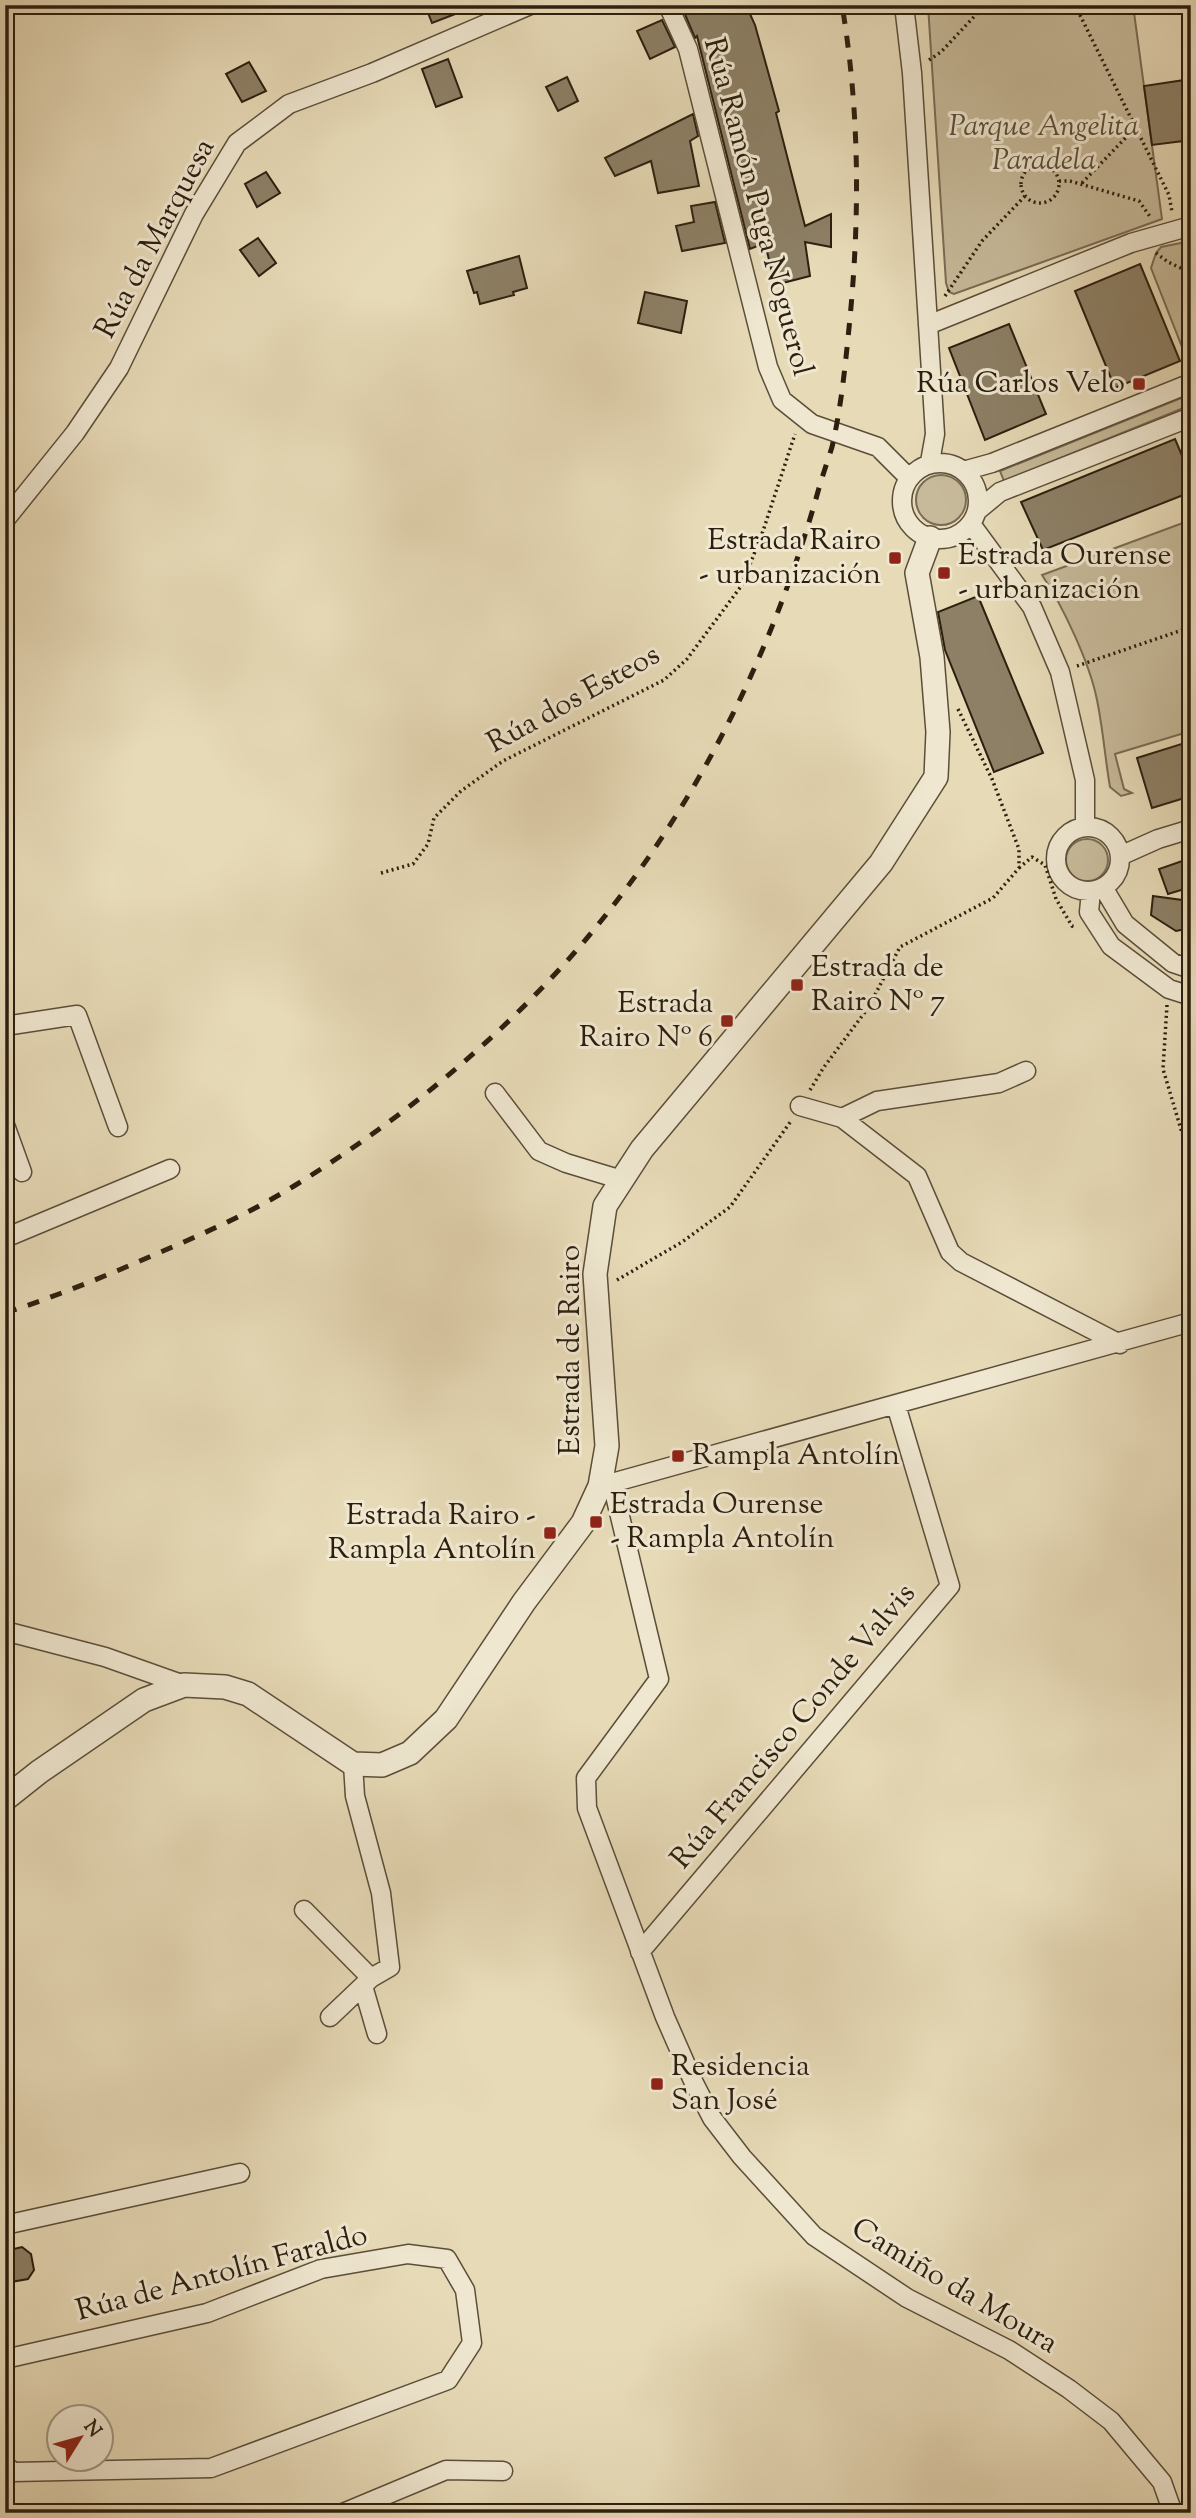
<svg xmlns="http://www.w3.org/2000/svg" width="1196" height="2518" viewBox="0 0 1196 2518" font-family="'Sorts Mill Goudy',serif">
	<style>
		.green { fill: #c7ba9a; stroke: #7a6c54; stroke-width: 2 }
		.building { fill: #8d8066; stroke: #2c1f0f; stroke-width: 2 }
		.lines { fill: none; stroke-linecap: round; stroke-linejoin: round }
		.minor-casing { stroke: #5b4e39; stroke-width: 21 }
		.tertiary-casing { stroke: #5b4e39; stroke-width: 26 }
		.path { stroke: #2c1f0f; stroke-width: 3.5; stroke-dasharray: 2 3.5; stroke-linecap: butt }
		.minor { stroke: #efe7d0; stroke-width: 18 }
		.tertiary { stroke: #efe7d0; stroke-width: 23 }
		.rail { stroke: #2c1f0f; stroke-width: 5; stroke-dasharray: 12 12; stroke-linecap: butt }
		.poi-dot { fill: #8f2418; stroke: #efe7d0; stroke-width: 2.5 }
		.labels { text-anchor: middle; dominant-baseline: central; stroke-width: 6; stroke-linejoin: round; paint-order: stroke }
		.park-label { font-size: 30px; font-style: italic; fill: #5a4e39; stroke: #efe7d0 }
		.street-label { font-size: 30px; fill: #2c1f0f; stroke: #efe7d0 }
		.poi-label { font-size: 30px; fill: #2c1f0f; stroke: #efe7d0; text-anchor: start }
	</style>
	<rect width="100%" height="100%" fill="#e7dab7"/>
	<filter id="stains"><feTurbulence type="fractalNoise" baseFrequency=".00286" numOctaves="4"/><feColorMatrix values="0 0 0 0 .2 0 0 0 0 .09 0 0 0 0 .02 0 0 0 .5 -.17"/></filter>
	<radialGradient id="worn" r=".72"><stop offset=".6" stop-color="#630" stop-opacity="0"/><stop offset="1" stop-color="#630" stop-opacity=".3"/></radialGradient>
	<path class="green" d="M928,5H1133L1162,219L954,294L949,292L946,283Z
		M1191,241V355L1184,352L1151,268L1156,253L1161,247Z
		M1191,394V405L1004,481L1000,471Z
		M916 500a25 25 0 1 1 50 0a25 25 0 1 1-50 0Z
		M1191,520V731L1115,754L1124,789L1132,793L1121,796L1110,787C1105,758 1103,729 1097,700C1090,664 1063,606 1042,575Z
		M1066 860a21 21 0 1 1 42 0a21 21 0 1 1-42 0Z"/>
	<path class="building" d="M425,5H476V6L432,23Z
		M681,5H746L755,25L779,111L776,113L805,226L831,214V247L805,242L810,276L775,285L765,243L750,249L697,36L695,38Z
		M662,20L675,47L650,59L637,31Z
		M448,59L462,97L436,107L422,69Z
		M249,62L266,91L242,102L226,74Z
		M567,77L578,101L558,111L546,87Z
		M1191,79V140L1152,145L1144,86Z
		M693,114L698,136L690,141L699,186L658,193L651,161L615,176L605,158Z
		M266,172L280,193L257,207L245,184Z
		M715,202L725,243L682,251L676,226L694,222L691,206Z
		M258,238L276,263L259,276L240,250Z
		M519,256L527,288L513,292L514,295L480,304L477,292L474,293L467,271Z
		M1140,264L1180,361L1115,388L1075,291Z
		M645,292L687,301L681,333L638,323Z
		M1009,324L1046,414L985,440L949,348Z
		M1175,439L1191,477V492L1043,550L1021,502Z
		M978,596L1043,753L994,772L945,650L938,612Z
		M1191,741V796L1152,808L1137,758Z
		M1191,858V887L1168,894L1159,869Z
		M1153,896L1182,900L1191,928L1176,931L1151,915Z
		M22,2247L31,2254L34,2270L28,2279L5,2283V2251Z"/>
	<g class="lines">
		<g class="minor-casing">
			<path id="minor" d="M668,5L688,49L768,367L782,400L812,424L878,447L909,478
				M904,5L912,73L935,434L930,462
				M928,325L1131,243L1191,226
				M902 501a38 38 0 1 1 76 0a38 38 0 1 1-76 0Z
				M963,471L992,463L1191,383
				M977,511L1000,492L1191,417
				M5,520L75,433L119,368L194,214L237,143L289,104L372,73L530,5
				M971,524L1032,607L1060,672L1085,780V827
				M1056 859a32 32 0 1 1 64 0a32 32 0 1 1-64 0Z
				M1120,856L1158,839L1191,829
				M1103,887L1125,924L1173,963L1191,969
				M1091,891L1089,912L1111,946L1169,989L1191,996
				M5,1026L77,1015L118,1127
				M495,1093L539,1151L566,1163L622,1180
				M800,1106L842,1118L917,1176L950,1252L961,1262L1120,1344
				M842,1118L877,1101L999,1083L1026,1071
				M5,1125L22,1172
				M5,1238L170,1169
				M612,1483L659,1679L586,1778L587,1808L665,2017L694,2083L712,2118L742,2157L814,2236L907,2298L1009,2350L1069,2389L1111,2421L1162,2482L1173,2513
				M601,1486L1191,1322
				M5,1631L105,1657L184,1685
				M304,1910L371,1978L390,1967L381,1893L355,1796L353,1764
				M640,1952L950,1586L896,1405
				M363,1986L377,2034
				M330,2017L371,1978
				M5,2225L240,2173
				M5,2359L207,2313L321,2269L408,2254L447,2259L465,2290L472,2343L448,2380L211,2468L13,2472L5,2465
				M343,2513L446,2470L503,2471"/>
		</g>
		<g class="tertiary-casing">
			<path id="tertiary" d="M5,1799L39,1772L144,1700L184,1685L225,1687L248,1694L353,1764L382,1765L410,1753L446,1719L524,1602L583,1523L600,1486L607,1446L595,1274L605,1206L642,1149L881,863L936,777L938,732L932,657L917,573L930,538"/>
		</g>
		<path class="path" d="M1075,5L1169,195L1172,212
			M929,60L941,52L985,5
			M1021 184a19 19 0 1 1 38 0a19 19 0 1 1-38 0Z
			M1059,181H1070L1139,201L1151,218
			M1082,183L1136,127
			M1156,253L1168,262L1191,273
			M945,296L982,241L1025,196
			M1077,666L1191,627
			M1019,868L1032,857L1045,865L1056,899L1072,926L1076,927
			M381,873L413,864L428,844L434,818L461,791L503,761L664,680L687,659L742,585L763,531L795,434
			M1167,1005L1163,1069L1191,1163
			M810,1090L824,1067L868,1008L900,947L993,898L1019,868V849L992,779L957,707
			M617,1280L682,1242L730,1207L791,1121"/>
		<use href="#minor" class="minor"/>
		<use href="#tertiary" class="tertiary"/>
		<path class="rail" d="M5,1313C57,1296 106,1276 156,1254C203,1234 250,1213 294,1186C398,1122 494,1044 575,952C691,819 772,657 819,488C823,474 828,460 832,447C841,408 845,368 849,328C860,220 860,113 842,5"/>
	</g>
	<g class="poi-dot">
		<rect x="1132" y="377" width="14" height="14" rx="3.5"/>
		<rect x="888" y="551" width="14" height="14" rx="3.5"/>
		<rect x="937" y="566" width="14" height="14" rx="3.5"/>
		<rect x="790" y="978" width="14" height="14" rx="3.5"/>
		<rect x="720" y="1014" width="14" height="14" rx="3.5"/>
		<rect x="671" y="1449" width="14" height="14" rx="3.5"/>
		<rect x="589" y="1515" width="14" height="14" rx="3.5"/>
		<rect x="543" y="1526" width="14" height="14" rx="3.5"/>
		<rect x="650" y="2077" width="14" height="14" rx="3.5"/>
	</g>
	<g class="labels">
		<g class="park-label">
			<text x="1044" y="127">Parque Angelita<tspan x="1044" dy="34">Paradela</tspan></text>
		</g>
		<g class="street-label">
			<text transform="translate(757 207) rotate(75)">Rúa Ramón Puga Noguerol</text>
			<text transform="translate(156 239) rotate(-62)">Rúa da Marquesa</text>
			<text transform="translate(574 700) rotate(-29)">Rúa dos Esteos</text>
			<text transform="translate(571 1350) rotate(-90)">Estrada de Rairo</text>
			<text transform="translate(794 1727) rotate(-50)">Rúa Francisco Conde Valvis</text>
			<text transform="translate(222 2274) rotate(-15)">Rúa de Antolín Faraldo</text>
			<text transform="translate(954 2287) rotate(31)">Camiño da Moura</text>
		</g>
		<g class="poi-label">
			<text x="1125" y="384" text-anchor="end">Rúa Carlos Velo</text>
			<text x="881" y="541" text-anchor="end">Estrada Rairo<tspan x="881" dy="34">- urbanización</tspan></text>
			<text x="958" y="556">Estrada Ourense<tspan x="958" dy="34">- urbanización</tspan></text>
			<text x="811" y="968">Estrada de<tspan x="811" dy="34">Rairo Nº 7</tspan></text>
			<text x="713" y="1004" text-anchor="end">Estrada<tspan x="713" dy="34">Rairo Nº 6</tspan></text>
			<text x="692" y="1456">Rampla Antolín</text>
			<text x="610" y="1505">Estrada Ourense<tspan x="610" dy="34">- Rampla Antolín</tspan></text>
			<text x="536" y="1516" text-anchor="end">Estrada Rairo -<tspan x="536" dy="34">Rampla Antolín</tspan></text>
			<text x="671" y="2067">Residencia<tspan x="671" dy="34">San José</tspan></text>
		</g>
	</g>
	<rect width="1196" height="2518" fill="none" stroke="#e7dab7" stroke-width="28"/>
	<rect x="7" y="7" width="1182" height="2504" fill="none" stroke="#2c1f0f" stroke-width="3.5"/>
	<rect x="14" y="14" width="1168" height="2490" fill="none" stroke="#2c1f0f" stroke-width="2"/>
	<g transform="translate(80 2438) rotate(53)"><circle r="33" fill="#efe7d0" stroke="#a19783" stroke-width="2"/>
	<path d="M0-5L12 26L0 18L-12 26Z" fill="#8f2418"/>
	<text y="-10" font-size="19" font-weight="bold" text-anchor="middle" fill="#2c1f0f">N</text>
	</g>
	<rect width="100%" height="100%" filter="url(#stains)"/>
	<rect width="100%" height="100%" fill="url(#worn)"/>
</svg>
